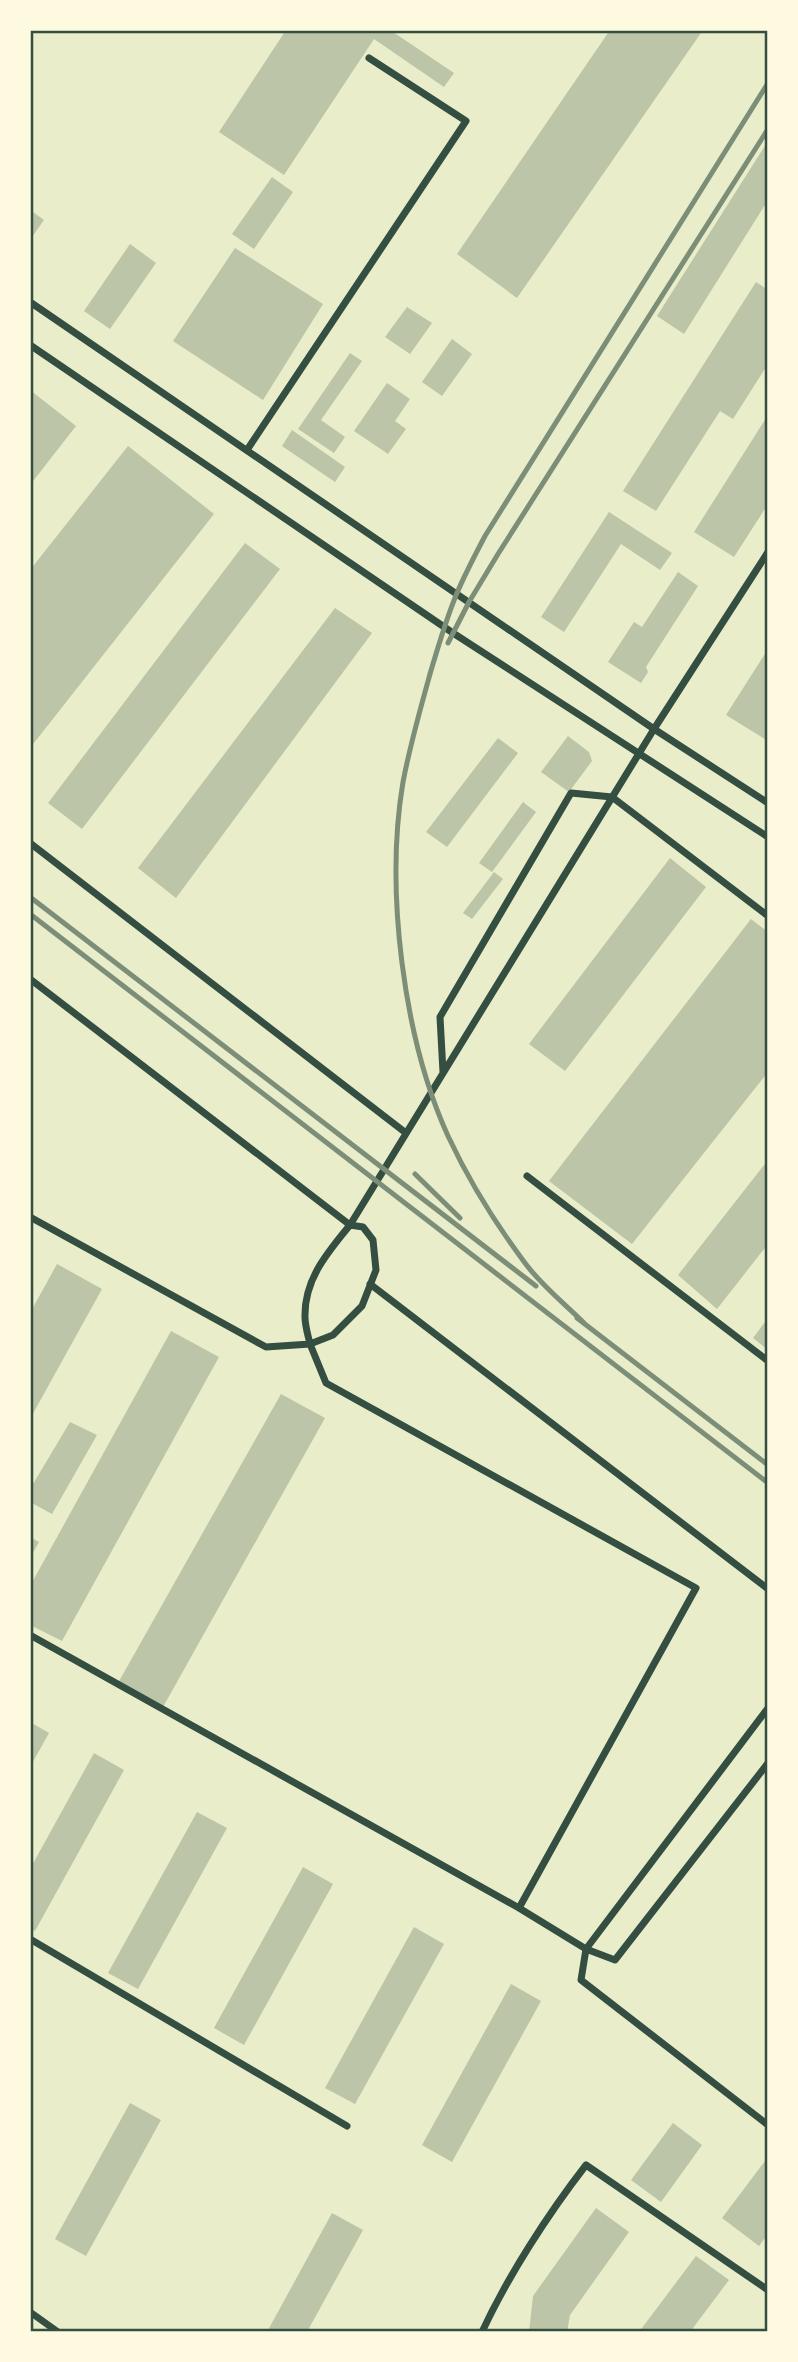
<svg xmlns="http://www.w3.org/2000/svg" width="798" height="2362" viewBox="0 0 798 2362" font-family="Helvetica,sans-serif">
	<style>
		.building { fill: #bcc5a7 }
		.lines { fill: none; stroke-linecap: round; stroke-linejoin: round }
		.minor { stroke: #344e41; stroke-width: 7 }
		.rail { stroke: #7c8e77; stroke-width: 5 }
		.neatline { fill: none; stroke: #344e41; stroke-width: 2.5 }
	</style>
	<rect width="100%" height="100%" fill="#e9edc9"/>
	<path class="building" d="M286,30H390L454,73L444,87L374,39L284,175L219,132Z
		M610,30H703L517,298L457,254Z
		M768,141V200L684,334L657,316Z
		M272,177L293,192L254,249L232,234Z
		M30,210L44,220L30,240Z
		M130,244L156,263L110,329L84,311Z
		M235,248L323,304L263,400L173,341Z
		M756,282L768,290V364L733,419L720,411L656,511L623,491Z
		M407,307L432,323L410,354L385,337Z
		M452,339L472,354L442,396L422,382Z
		M350,353L362,361L321,420L345,437L334,453L298,429Z
		M387,383L410,399L395,421L406,429L388,454L354,431Z
		M30,390L76,426L30,485Z
		M768,415V504L734,557L694,532Z
		M292,430L345,467L335,482L282,446Z
		M128,446L214,514L30,748V570Z
		M609,512L672,553L660,570L621,544L564,632L541,617Z
		M245,543L280,569L82,829L48,803Z
		M678,572L698,586L646,667L648,672L641,683L608,662L634,622L642,627Z
		M335,608L372,633L176,898L138,868Z
		M768,649V741L726,715Z
		M568,736L589,752L592,761L569,792L541,772Z
		M498,738L518,753L447,847L426,832Z
		M523,802L536,812L492,872L479,863Z
		M670,858L706,887L565,1071L529,1044Z
		M494,872L503,879L472,919L463,913Z
		M751,919L768,932V1072L632,1244L549,1181Z
		M768,1160V1244L717,1309L678,1275Z
		M57,1264L102,1289L30,1419V1313Z
		M768,1318V1350L753,1338Z
		M171,1331L219,1357L62,1641L30,1625V1586Z
		M281,1394L325,1418L163,1707L118,1683Z
		M70,1422L97,1435L52,1514L30,1502V1489Z
		M30,1537L39,1542L30,1558Z
		M30,1722L49,1733L30,1767Z
		M94,1753L124,1770L35,1931L30,1928V1869Z
		M197,1812L227,1828L138,1989L108,1973Z
		M303,1867L333,1884L244,2045L214,2028Z
		M414,1927L444,1944L355,2104L325,2088Z
		M511,1984L541,2001L452,2162L422,2145Z
		M130,2103L161,2120L86,2256L55,2239Z
		M673,2123L702,2145L661,2202L631,2180Z
		M768,2157V2234L759,2246L722,2218Z
		M596,2208L629,2232L570,2315L567,2332H529L533,2296Z
		M332,2213L363,2230L307,2332H267Z
		M696,2256L729,2280L690,2332H639Z"/>
	<g class="lines">
		<path class="minor" d="M30,302L654,729L768,803
			M30,345L453,633L768,837
			M247,450L466,121L369,58
			M30,843L406,1133
			M30,979L350,1225L363,1227L373,1240L376,1270L362,1306L333,1335L310,1344C308,1335 305,1326 305,1317C304,1279 328,1252 350,1225L654,729L768,552
			M443,1072L440,1017L571,793L612,797L768,916
			M527,1176L768,1361
			M30,1217L266,1347L310,1344L326,1383L696,1588L519,1908L586,1949L768,1708
			M370,1284L768,1589
			M30,1635L519,1908
			M768,1763L615,1960L586,1949L581,1980L768,2125
			M30,1939L347,2126
			M30,2312L58,2332
			M482,2332C508,2276 548,2214 586,2165L768,2290"/>
		<path class="rail" d="M448,643L469,602L498,554L768,129
			M30,897L536,1286
			M30,914L768,1483
			M415,1174L460,1218
			M577,1318L768,1465
			M584,1323C565,1304 541,1285 525,1263C495,1223 469,1181 448,1136C403,1037 385,889 403,782C410,745 420,710 430,674C438,647 446,619 457,593C465,574 475,555 485,536L768,83"/>
	</g>
	<rect width="798" height="2362" fill="none" stroke="#fefae0" stroke-width="63"/>
	<rect x="32" y="32" width="734" height="2298" class="neatline"/>
</svg>
